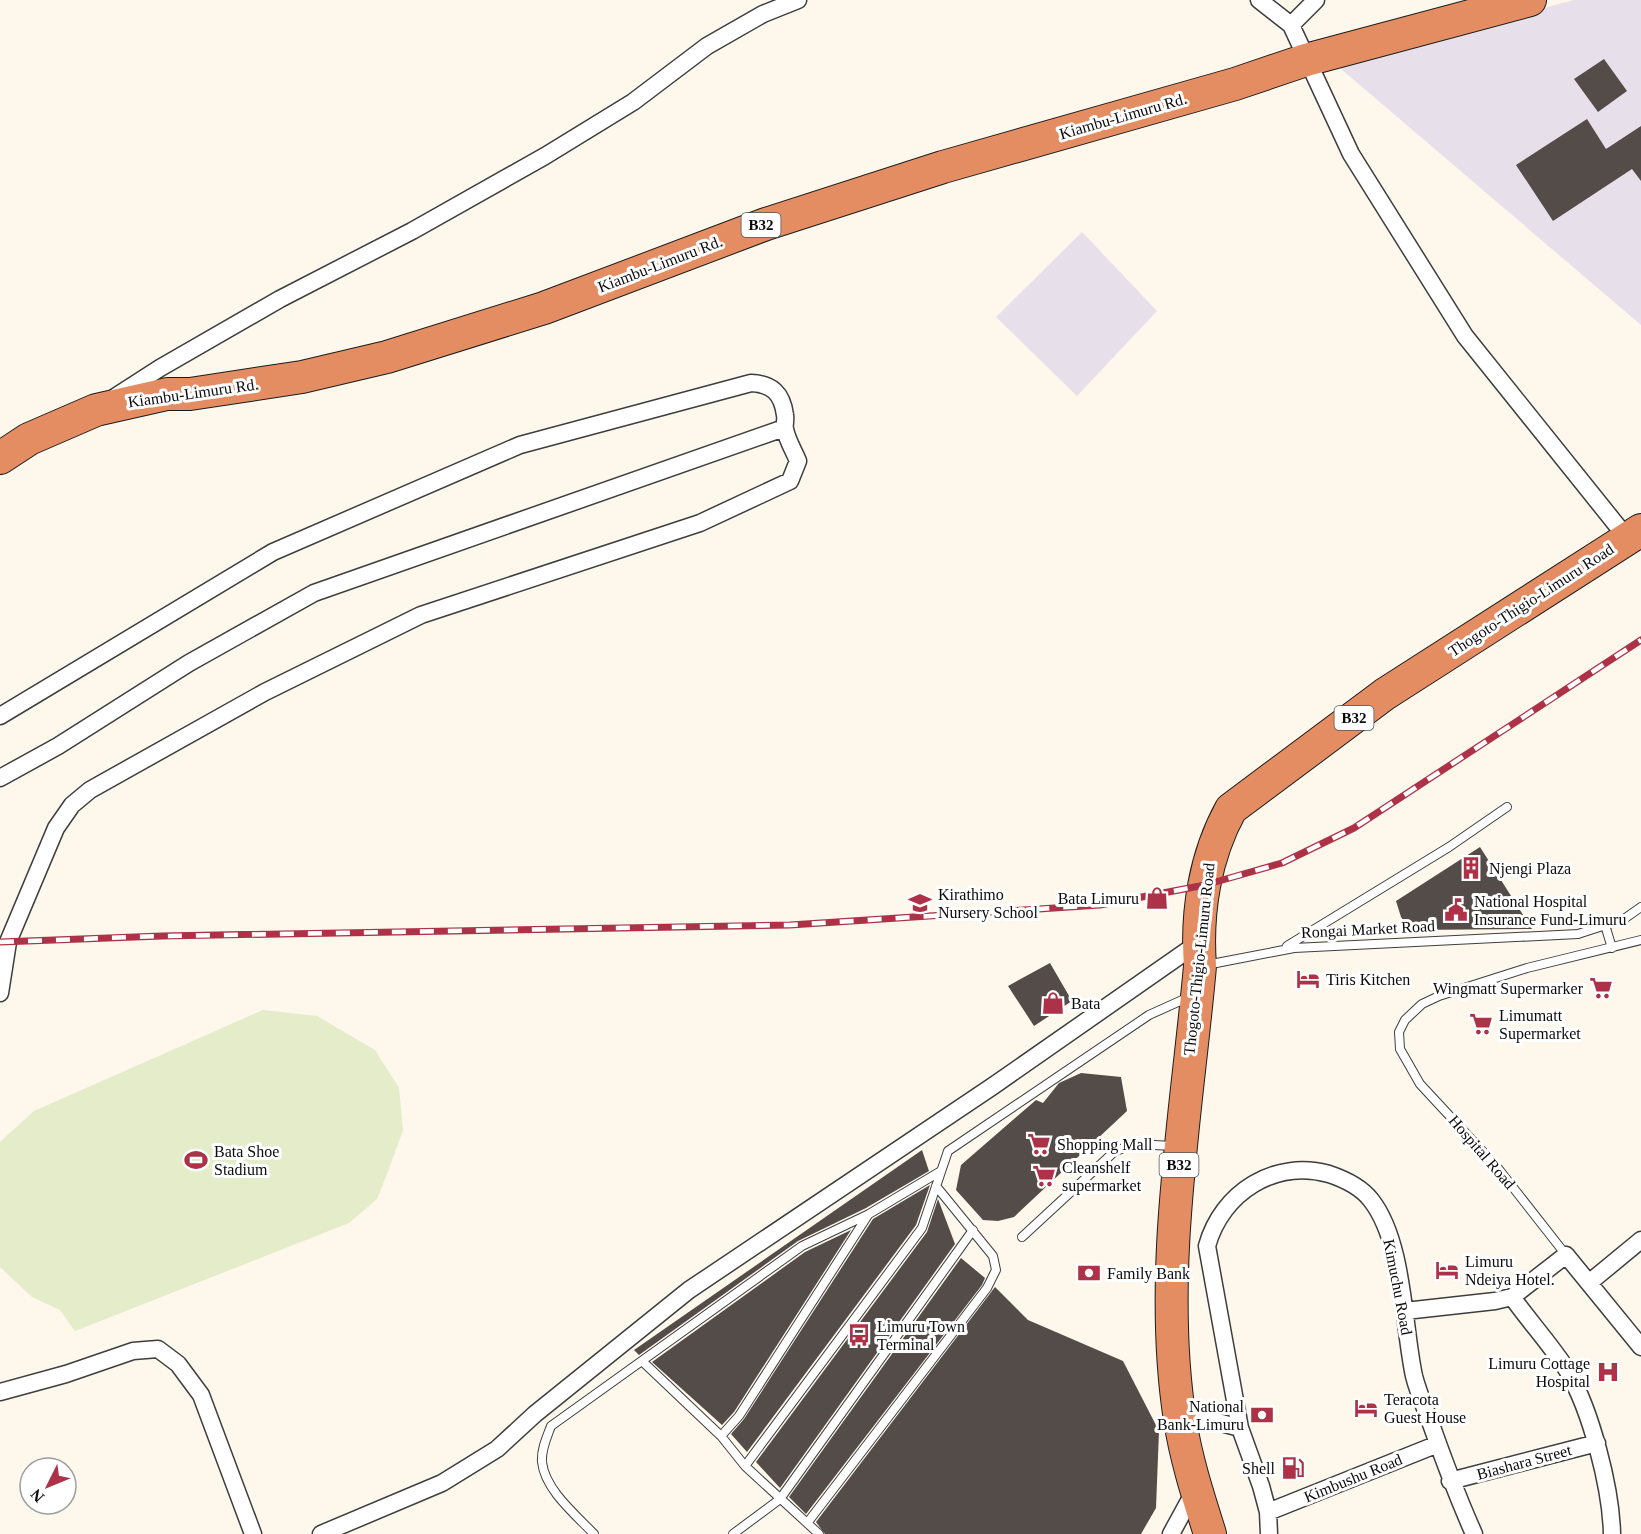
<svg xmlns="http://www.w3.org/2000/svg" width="1641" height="1534" viewBox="0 0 1641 1534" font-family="'Times New Roman',serif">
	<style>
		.industrial { fill: #e7e0ea }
		.pitch { fill: #e4ecca }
		.building { fill: #534c49 }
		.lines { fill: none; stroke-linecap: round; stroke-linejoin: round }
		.lane-casing { stroke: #3e3e3e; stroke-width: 10 }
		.street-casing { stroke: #3e3e3e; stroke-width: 19 }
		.highway-casing { stroke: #1c1c1c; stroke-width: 34 }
		.lane { stroke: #fff; stroke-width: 8 }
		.street { stroke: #fff; stroke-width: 16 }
		.highway { stroke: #e58d62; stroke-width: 32 }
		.rail-casing { stroke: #ad3248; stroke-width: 7 }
		.rail { stroke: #fff; stroke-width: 4.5; stroke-dasharray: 14; stroke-linecap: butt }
		.labels { text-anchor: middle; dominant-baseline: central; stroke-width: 6; stroke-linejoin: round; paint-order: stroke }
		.shield { fill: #fff; stroke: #545454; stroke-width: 1.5 }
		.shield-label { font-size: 15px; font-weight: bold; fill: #0b0b0b }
		.street-label { font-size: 16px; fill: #0b0b0b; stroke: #fff }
		.poi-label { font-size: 16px; fill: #0b0b0b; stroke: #fff; text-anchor: start }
	</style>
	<rect width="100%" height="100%" fill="#fdf7ec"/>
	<path class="industrial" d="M1574,0H1641V325L1334,63Z
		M1082,232L1157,311L1077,396L996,317Z"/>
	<path class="pitch" d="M263,1010L317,1016L375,1050L399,1088L403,1130L386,1177L377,1199L349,1223L75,1331L60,1310L32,1297L0,1267V1142L34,1111Z"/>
	<path class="building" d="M1604,59L1627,91L1598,112L1574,79Z
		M1587,119L1606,149L1641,126V181L1632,169L1553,221L1516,165Z
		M1480,847L1532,929L1410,930L1401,917L1396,901Z
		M1050,963L1072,1001L1034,1026L1008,986Z
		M1081,1073L1121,1077L1127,1111L1014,1217L998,1221L983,1220L956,1190L961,1165L1036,1100L1043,1103L1059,1083Z
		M922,1150L929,1171L866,1208L798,1241L639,1355L634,1350Z
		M930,1185L916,1225L747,1452L731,1434L744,1419L873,1219Z
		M938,1199L955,1244L780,1488L756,1462L927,1232Z
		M851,1230L734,1412L722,1425L652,1362L805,1252Z
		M961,1258L985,1278L982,1285L806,1514L789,1497Z
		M995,1287L1028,1320L1123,1361L1159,1431L1156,1508L1141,1534H825L816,1522Z"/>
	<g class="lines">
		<g class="lane-casing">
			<path id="lane" d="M1605,925L1612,948
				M1287,946L1449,847L1507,807
				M1206,965L1294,948L1578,934L1624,919L1641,907
				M1022,1237L1114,1152L1133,1144L1174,1146
				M1566,1255L1497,1167L1420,1084L1400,1049L1399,1032L1405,1020L1422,1004L1439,996L1527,968L1641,940
				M642,1361L721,1436
				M745,1466L922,1228L948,1151L1149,1015L1189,997
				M808,1522L987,1288L996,1270L993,1256L936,1186
				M594,1534C576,1515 545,1490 542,1462C541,1449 547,1437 551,1426L802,1246L869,1214L941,1171
				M733,1534L780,1499L973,1230
				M819,1534L745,1466L721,1436L739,1416L868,1215"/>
		</g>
		<g class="street-casing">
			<path id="street" d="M1259,0L1291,25L1351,154L1465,336L1627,538
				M1291,25L1316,0
				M115,397L160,368L280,299L412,231L545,156L633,102L707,46L763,14L798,0
				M0,716L273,552L520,445L751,383C772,384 782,393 785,415C786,419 784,425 785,429C787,440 794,451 798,461L790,481L700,523L421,615L265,692L90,790L72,805L56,828L8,942L0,993
				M0,778L58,746L189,663L314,593L784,428
				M1590,1282L1641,1240
				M1512,1297C1529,1321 1551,1345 1567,1370C1591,1410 1611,1488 1612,1534
				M1405,1311L1495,1301L1512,1297L1566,1255L1641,1347
				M0,1392L66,1374L133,1351L158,1349L178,1364L201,1395L253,1534
				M1180,1417H1199L1240,1428
				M1450,1481L1597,1443
				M1268,1512L1438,1444
				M321,1534L442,1483L497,1449L535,1414L689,1290L993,1086L1198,943
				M1171,1534L1195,1490
				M1269,1534L1268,1512L1261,1486L1240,1428L1207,1246C1222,1192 1275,1159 1329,1174C1344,1179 1361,1187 1371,1200C1404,1242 1403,1325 1414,1376C1418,1392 1425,1408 1431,1424C1444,1461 1458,1498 1474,1534"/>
		</g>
		<g class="highway-casing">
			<path id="highway" d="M0,458L29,439L96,410L167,394H190L302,377L387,357L544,308L766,224L943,167L1235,84L1306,60L1530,0
				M1210,1534C1198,1496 1186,1459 1180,1420C1157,1274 1187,1112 1200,966C1196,912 1205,856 1231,809L1385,694L1641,530"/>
		</g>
		<use href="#lane" class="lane"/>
		<use href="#street" class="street"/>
		<use href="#highway" class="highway"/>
		<g class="rail-casing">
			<path id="rail" d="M0,942L162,936L790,925L1100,905L1205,885L1282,863L1354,828L1641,640"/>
		</g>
		<use href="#rail" class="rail"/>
	</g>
	<defs>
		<g id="building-bare" transform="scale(1.8)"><path d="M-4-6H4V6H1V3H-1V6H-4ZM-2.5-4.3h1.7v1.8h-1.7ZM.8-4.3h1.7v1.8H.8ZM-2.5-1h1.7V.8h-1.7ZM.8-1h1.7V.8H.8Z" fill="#ad3248" stroke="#fff" stroke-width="2.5" paint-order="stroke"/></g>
		<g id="shop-bare" transform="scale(1.8)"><path d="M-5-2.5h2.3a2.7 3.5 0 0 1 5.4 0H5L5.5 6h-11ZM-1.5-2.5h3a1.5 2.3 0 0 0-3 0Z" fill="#ad3248" stroke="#fff" stroke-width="2.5" paint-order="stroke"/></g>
		<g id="school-bare" transform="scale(1.8)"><path d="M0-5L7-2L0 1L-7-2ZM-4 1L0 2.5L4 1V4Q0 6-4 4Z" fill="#ad3248" stroke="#fff" stroke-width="2.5" paint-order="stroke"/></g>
		<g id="civic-bare" transform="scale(1.8)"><path d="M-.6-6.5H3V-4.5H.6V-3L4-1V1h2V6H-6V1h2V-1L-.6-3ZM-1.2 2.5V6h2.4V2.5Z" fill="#ad3248" stroke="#fff" stroke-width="2.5" paint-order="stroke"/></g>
		<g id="hotel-bare" transform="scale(1.8)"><path d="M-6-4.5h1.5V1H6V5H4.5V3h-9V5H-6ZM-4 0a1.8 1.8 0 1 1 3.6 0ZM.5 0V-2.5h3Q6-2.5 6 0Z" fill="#ad3248" stroke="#fff" stroke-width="2.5" paint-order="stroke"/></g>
		<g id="supermarket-bare" transform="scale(1.8)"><path d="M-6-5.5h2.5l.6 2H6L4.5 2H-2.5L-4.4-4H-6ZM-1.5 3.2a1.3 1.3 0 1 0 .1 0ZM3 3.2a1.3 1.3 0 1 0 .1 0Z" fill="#ad3248" stroke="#fff" stroke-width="2.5" paint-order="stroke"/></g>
		<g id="stadium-bare" transform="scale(1.8)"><path d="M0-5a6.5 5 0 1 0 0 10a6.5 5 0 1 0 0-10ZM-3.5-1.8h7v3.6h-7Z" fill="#ad3248" stroke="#fff" stroke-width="2.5" paint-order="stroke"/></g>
		<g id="bank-bare" transform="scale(1.8)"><path d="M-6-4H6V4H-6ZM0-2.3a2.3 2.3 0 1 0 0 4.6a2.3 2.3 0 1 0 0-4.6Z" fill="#ad3248" stroke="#fff" stroke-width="2.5" paint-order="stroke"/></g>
		<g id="bus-bare" transform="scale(1.8)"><path d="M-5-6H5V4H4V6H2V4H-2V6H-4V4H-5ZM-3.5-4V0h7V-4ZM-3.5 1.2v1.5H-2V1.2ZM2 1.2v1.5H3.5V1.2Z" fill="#ad3248" stroke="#fff" stroke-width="2.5" paint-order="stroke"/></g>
		<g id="hospital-bare" transform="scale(1.8)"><path d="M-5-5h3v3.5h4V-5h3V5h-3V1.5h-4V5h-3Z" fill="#ad3248" stroke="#fff" stroke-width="2.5" paint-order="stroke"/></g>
		<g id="fuel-bare" transform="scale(1.8)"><path d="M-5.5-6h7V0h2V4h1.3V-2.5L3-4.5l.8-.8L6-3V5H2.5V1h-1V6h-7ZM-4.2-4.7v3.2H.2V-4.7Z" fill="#ad3248" stroke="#fff" stroke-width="2.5" paint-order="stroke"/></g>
	</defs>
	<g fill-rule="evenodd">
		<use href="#building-bare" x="1471" y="868"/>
		<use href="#shop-bare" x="1157" y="898"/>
		<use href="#school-bare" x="920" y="903"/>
		<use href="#civic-bare" x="1456" y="910"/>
		<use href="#hotel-bare" x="1308" y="979"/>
		<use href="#supermarket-bare" x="1601" y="988"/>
		<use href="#shop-bare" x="1053" y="1003"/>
		<use href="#supermarket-bare" x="1481" y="1024"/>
		<use href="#supermarket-bare" x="1039" y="1144"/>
		<use href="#stadium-bare" x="196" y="1160"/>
		<use href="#supermarket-bare" x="1044" y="1176"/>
		<use href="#hotel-bare" x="1447" y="1270"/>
		<use href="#bank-bare" x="1089" y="1273"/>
		<use href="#bus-bare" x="859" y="1335"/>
		<use href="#hospital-bare" x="1608" y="1372"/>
		<use href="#hotel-bare" x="1366" y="1408"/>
		<use href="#bank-bare" x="1262" y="1415"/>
		<use href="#fuel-bare" x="1293" y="1468"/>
	</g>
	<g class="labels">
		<g class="shield">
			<rect x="741.5" y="213" width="39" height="24" rx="4.5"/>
			<rect x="1334.5" y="706" width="39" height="24" rx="4.5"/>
			<rect x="1159.5" y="1153" width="39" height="24" rx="4.5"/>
		</g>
		<g class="shield-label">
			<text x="761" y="225">B32</text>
			<text x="1354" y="718">B32</text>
			<text x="1179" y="1165">B32</text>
		</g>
		<g class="street-label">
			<text transform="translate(1123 116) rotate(-16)">Kiambu-Limuru Rd.</text>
			<text transform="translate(660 264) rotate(-21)">Kiambu-Limuru Rd.</text>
			<text transform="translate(193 393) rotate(-8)">Kiambu-Limuru Rd.</text>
			<text transform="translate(1531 600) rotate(-33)">Thogoto-Thigio-Limuru Road</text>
			<text transform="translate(1368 929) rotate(-3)">Rongai Market Road</text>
			<text transform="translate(1199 959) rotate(-84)">Thogoto-Thigio-Limuru Road</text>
			<text transform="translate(1482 1152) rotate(49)">Hospital Road</text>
			<text transform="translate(1398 1287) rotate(79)">Kimuchu Road</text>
			<text transform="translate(1524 1462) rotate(-15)">Biashara Street</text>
			<text transform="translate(1353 1478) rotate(-22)">Kimbushu Road</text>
		</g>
		<g class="poi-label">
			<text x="1489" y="868">Njengi Plaza</text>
			<text x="938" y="894">Kirathimo<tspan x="938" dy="18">Nursery School</tspan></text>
			<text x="1139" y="898" text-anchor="end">Bata Limuru</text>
			<text x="1474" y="901">National Hospital<tspan x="1474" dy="18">Insurance Fund-Limuru</tspan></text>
			<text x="1326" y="979">Tiris Kitchen</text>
			<text x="1583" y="988" text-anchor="end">Wingmatt Supermarker</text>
			<text x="1071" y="1003">Bata</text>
			<text x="1499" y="1015">Limumatt<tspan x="1499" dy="18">Supermarket</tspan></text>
			<text x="1057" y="1144">Shopping Mall</text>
			<text x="214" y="1151">Bata Shoe<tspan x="214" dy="18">Stadium</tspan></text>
			<text x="1062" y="1167">Cleanshelf<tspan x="1062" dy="18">supermarket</tspan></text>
			<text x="1465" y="1261">Limuru<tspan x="1465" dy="18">Ndeiya Hotel.</tspan></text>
			<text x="1107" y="1273">Family Bank</text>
			<text x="877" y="1326">Limuru Town<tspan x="877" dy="18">Terminal</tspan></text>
			<text x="1590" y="1363" text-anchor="end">Limuru Cottage<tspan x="1590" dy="18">Hospital</tspan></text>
			<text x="1384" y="1399">Teracota<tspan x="1384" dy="18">Guest House</tspan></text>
			<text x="1244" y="1406" text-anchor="end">National<tspan x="1244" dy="18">Bank-Limuru</tspan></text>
			<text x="1275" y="1468" text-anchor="end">Shell</text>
		</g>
	</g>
	<g transform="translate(48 1486) rotate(227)"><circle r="28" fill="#ffffff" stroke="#9d9d9d" stroke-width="1.5"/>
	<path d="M0-4.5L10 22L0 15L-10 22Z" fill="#ad3248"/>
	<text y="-9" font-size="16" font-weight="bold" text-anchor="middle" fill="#0b0b0b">N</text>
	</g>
</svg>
